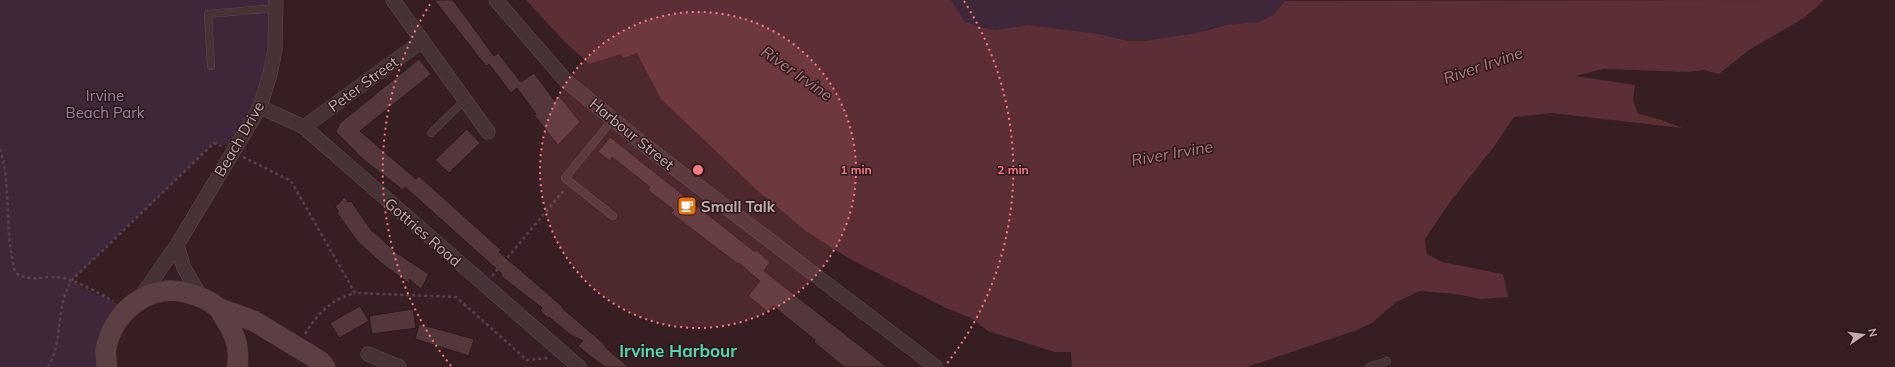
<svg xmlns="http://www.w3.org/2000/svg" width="1895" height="367" viewBox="0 0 1895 367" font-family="Mulish,sans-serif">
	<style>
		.green { fill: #3e2738 }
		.water { fill: #5c2f36 }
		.building { fill: #54373b; stroke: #2d1a1c }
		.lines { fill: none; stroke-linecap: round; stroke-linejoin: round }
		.lane-casing { stroke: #5f494c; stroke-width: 8 }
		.street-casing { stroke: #5f494c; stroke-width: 15 }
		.secondary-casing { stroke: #503b3e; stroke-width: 21 }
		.path { stroke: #59424f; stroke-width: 2.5; stroke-dasharray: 3 3; stroke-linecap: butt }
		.lane { stroke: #473235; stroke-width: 7 }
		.street { stroke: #473235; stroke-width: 14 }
		.secondary { stroke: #5a4042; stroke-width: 20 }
		.ring { fill: none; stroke: #fa7a87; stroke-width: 2; stroke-dasharray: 2 4 }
		.labels { text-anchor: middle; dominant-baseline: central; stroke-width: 3; stroke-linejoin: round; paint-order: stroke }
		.street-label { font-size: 15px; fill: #c4acae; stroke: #2b181a }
		.park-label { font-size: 15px; fill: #9782a9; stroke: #2b181a }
		.poi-label { font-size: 15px; font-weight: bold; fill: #c4acae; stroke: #2b181a; text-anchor: start }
		.water-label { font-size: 16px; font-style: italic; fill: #b27a82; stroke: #2b181a }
		.quarter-label { font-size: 17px; font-weight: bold; fill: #55d5b1; stroke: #2b181a }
		.centre { fill: #fa7a87; stroke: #2b181a; stroke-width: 2 }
		.ring-label { font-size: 12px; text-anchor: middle; font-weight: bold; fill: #fa7a87; stroke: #2b181a; stroke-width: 3; stroke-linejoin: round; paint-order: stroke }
	</style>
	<rect width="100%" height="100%" fill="#361e22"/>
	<path class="green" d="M0,0H274L265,92L235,147L214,143L71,281L126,308L107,367H0Z
		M951,0H1300L1285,1L1273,15L1259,22L1211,28L1196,33L1144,41H1128L1099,34L1045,27L1027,25L995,30L981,27L965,22Z"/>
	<path class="water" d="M526,0H951L965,22L981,27L995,30L1027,25L1045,27L1099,34L1128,41H1144L1196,33L1227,25L1259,22L1273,15L1285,1L1824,0L1804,18L1749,50L1719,74L1704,70L1687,72L1603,69L1575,76L1635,85L1633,100L1638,114L1659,119L1682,128L1551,113L1514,117L1495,145L1450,202L1425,239L1427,254L1442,262L1503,274L1508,297L1481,299L1456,294L1420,291L1396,302L1372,323L1357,330L1247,367H1072L1071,352H1055L988,331L973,319L944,307L848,258L806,231L757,190L661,99L637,53L623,58L621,54L589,64L563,40Z"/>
	<path class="building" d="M434,0H453L494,56L498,53L521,82L534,73L554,100L559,96L580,122L558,145L534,115L536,114L517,88L511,93L489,64L486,66Z
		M419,59L431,74L360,131L416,179L419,176L501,250L499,252L548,294L563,307L562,308L603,343L608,350L629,367H605L590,356L578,346L583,341L571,335L549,317L548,318L540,310L542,308L501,276L502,274L405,187L403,190L364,160L336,132L340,123Z
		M467,129L480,143L449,173L435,160Z
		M610,137L755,252L756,250L770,262L764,271L887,367H844L814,342L815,340L773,306L768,312L748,296L760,281L739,263L738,264L671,213L674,210L648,190L650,187L612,157L610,161L598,152Z
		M345,197L348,202L351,201L372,231L384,241L395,252L429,274L421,289L409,279L410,284L386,267L358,242L337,213L339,211L335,207Z
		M360,306L369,321L339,338L330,323Z
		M413,309L416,328L372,334L369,316Z
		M419,324L474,339L469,356L415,339Z"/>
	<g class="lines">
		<g class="lane-casing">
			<path id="lane" d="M211,66L208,14L277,8
				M613,119L565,178L613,216
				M431,133L466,99
				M1369,367L1387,361"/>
		</g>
		<g class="street-casing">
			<path id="street" d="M393,0L488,132
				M496,0L566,81L647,147L936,367
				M260,107L304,127L579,367
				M304,127L422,41
				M177,245L184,268L201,297
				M140,298L177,245L260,107L270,74L275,50L276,0
				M368,354L399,367"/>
		</g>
		<g class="secondary-casing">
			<path id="secondary" d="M218,308L254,321L320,361L325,367
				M107,367C107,361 105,354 106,349C113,311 150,282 188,293C199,296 210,300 218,308C222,313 225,319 228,324C236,336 240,352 237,367"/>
		</g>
		<path class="path" d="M0,149C12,188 4,232 15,272C26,282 41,277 55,277C70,277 100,293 113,301
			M243,157L291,181L355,293L456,297L527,360L548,358
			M492,276L565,189
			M305,334C318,313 330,300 355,293
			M48,367C64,339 55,309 71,281L214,143L221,146"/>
		<use href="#lane" class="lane"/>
		<use href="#street" class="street"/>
		<use href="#secondary" class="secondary"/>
	</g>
	<circle cx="698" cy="170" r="158" fill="#fa7a87" fill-opacity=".12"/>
	<g class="ring">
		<circle cx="698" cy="170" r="158"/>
		<path d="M451 366A315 315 0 0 1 432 1M964 1A315 315 0 0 1 945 366"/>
	</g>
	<defs>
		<g id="cafe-square" transform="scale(1)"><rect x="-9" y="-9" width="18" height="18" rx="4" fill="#e8710a" stroke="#2b181a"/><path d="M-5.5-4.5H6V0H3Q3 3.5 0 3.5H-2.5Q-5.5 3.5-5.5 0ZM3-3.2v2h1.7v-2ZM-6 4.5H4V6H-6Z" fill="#fff"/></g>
	</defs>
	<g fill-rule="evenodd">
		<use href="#cafe-square" x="687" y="206"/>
	</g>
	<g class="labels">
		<g class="street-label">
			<text transform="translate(363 84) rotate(-36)">Peter Street</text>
			<text transform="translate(632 134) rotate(39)">Harbour Street</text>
			<text transform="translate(239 139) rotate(-60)">Beach Drive</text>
			<text transform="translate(423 232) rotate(41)">Gottries Road</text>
		</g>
		<g class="park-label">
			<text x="105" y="95">Irvine<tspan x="105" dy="17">Beach Park</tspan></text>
		</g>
		<g class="poi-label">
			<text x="701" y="206">Small Talk</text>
		</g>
		<g class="water-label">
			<text transform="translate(1483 65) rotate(-19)">River Irvine</text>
			<text transform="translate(797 73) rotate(35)">River Irvine</text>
			<text transform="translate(1172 153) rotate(-10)">River Irvine</text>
		</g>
		<g class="quarter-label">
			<text x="678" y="350">Irvine Harbour</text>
		</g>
	</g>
	<circle cx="698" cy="170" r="6" class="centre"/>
	<g class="ring-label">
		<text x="856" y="174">1 min</text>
		<text x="1013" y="174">2 min</text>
	</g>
	<g transform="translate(1863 335) rotate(77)" stroke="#2b181a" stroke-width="3" paint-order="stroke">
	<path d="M0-3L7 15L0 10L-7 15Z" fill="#c4acae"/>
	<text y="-6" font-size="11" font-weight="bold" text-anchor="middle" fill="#c4acae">N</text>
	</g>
</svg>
